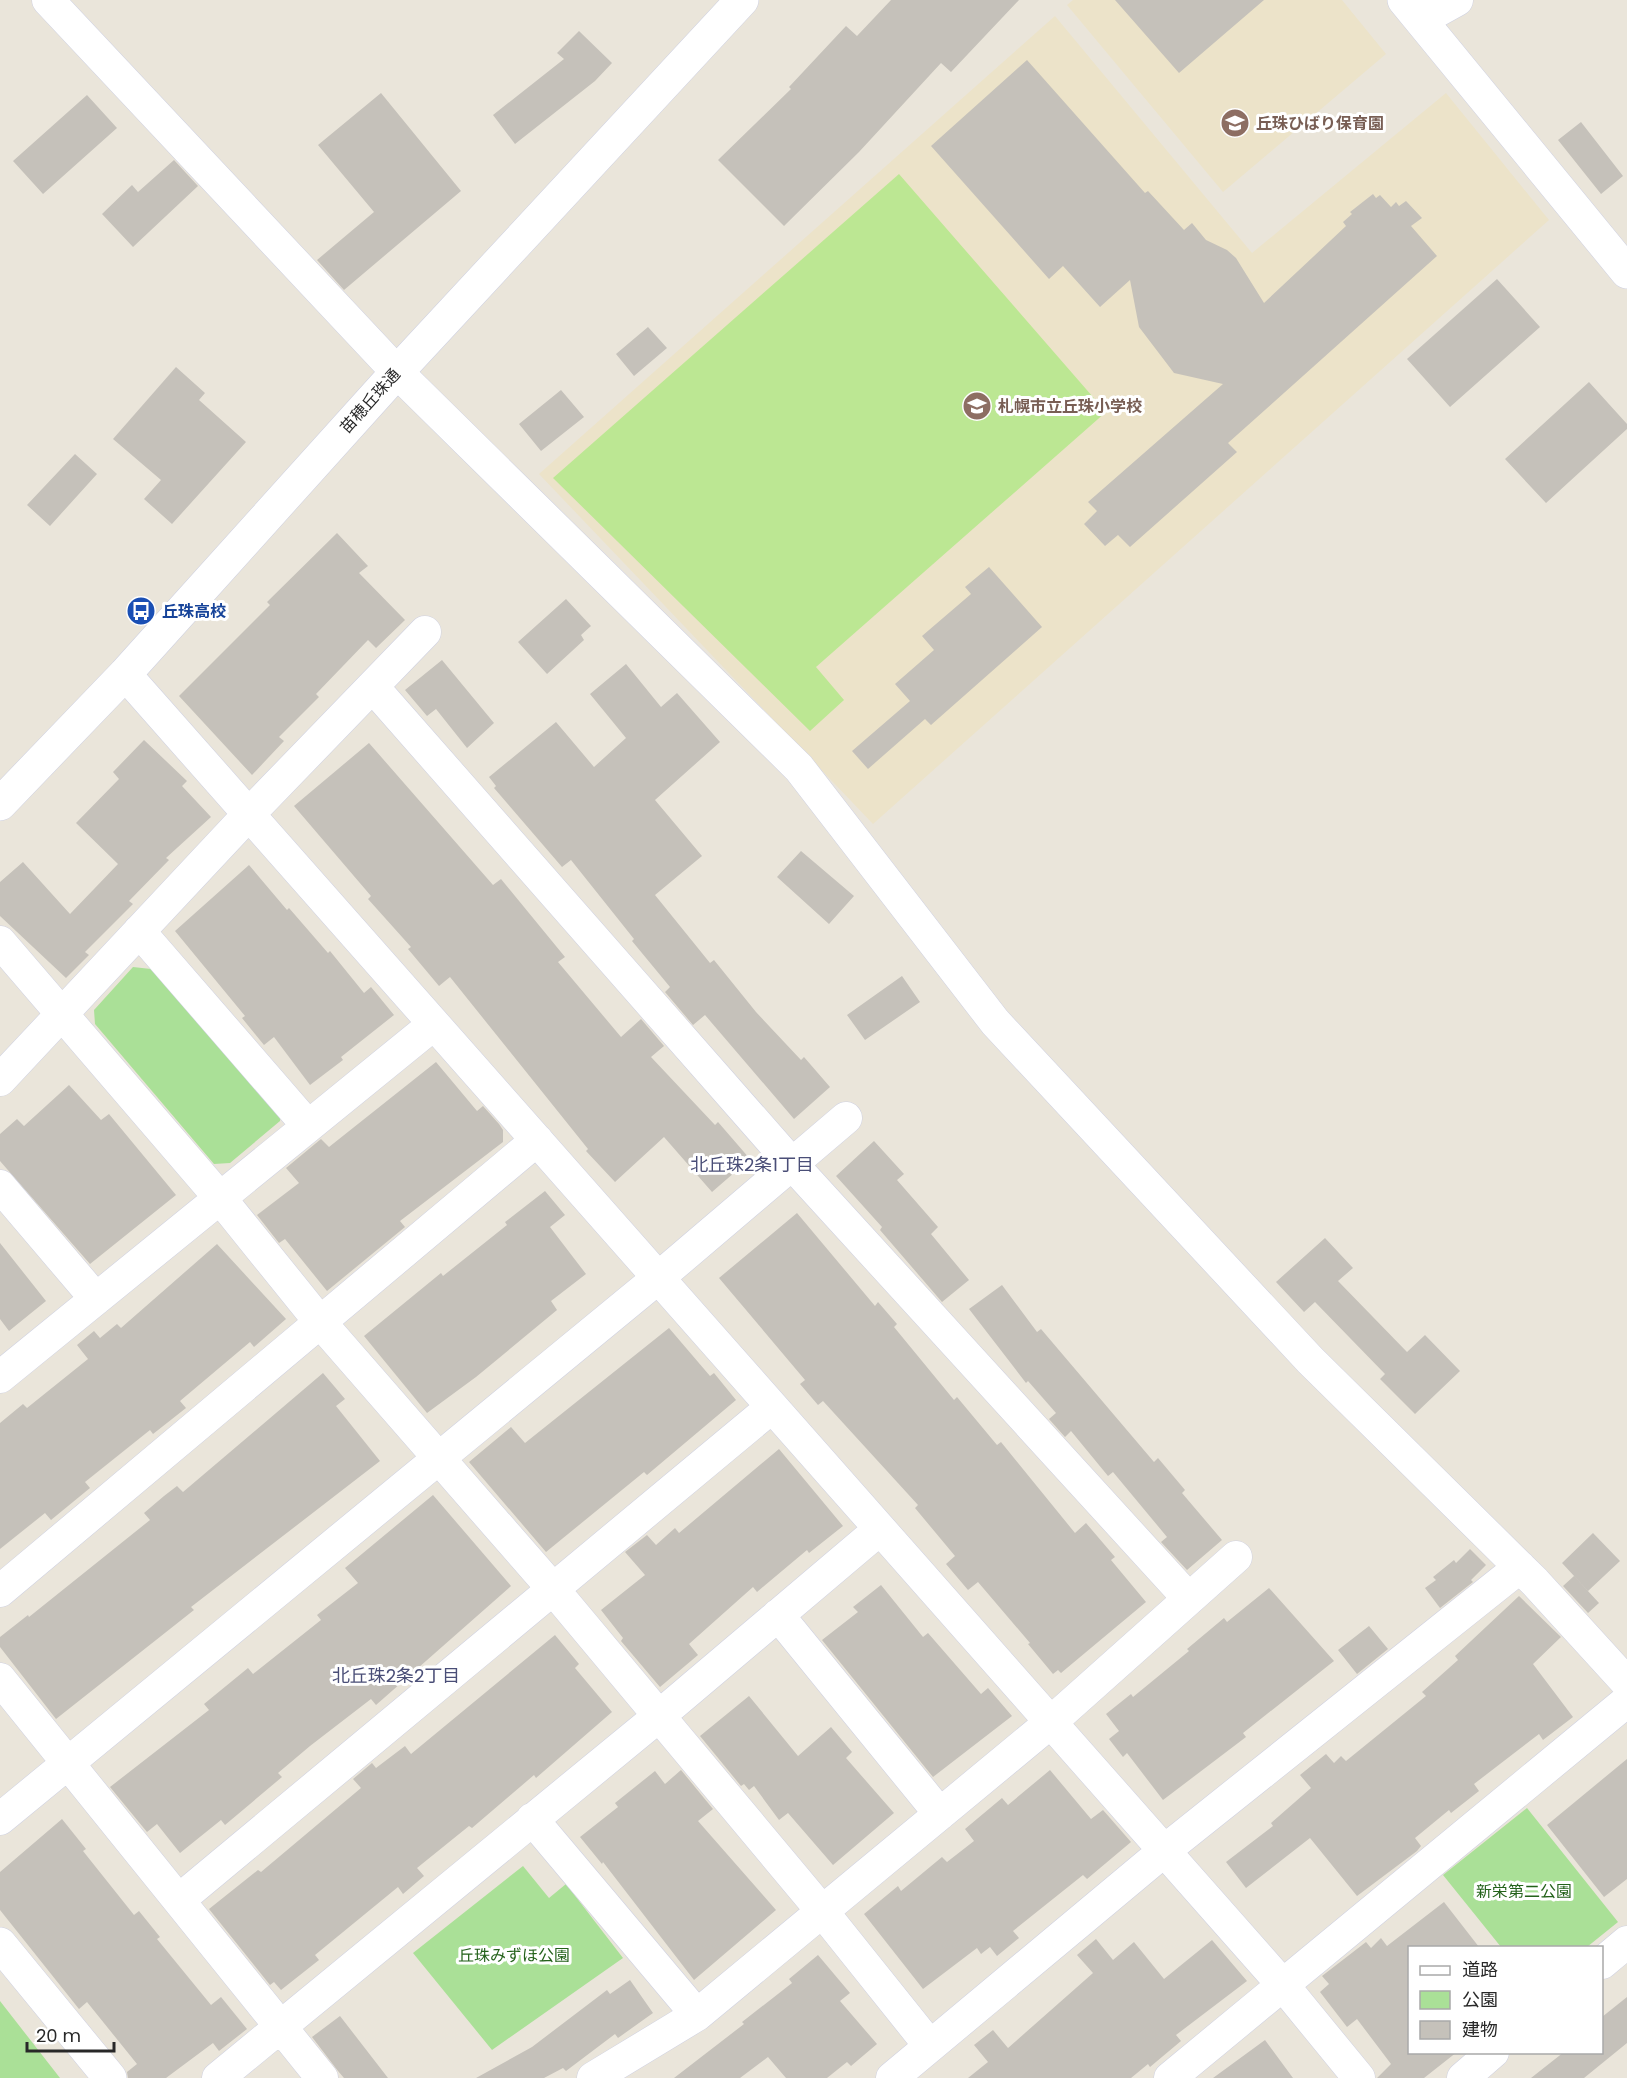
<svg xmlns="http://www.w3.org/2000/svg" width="1627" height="2078" viewBox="0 0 1627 2078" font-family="Poppins,'Noto Sans JP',sans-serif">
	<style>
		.education { fill: #ece3c9 }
		.green { fill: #aae097 }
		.pitch { fill: #bce793 }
		.building { fill: #c5c1ba }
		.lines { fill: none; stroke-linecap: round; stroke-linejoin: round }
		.street-casing { stroke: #cfd1e1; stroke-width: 33 }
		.secondary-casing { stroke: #cfd1e1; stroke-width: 34 }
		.street { stroke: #fff; stroke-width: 32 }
		.secondary { stroke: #fff; stroke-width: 33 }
		.labels { text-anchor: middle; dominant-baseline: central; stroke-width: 6; stroke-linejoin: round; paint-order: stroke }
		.education-label { font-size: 16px; font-weight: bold; fill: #785e54; stroke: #fff; text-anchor: start }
		.street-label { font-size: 16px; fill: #282828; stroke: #fff }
		.transit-label { font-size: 16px; font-weight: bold; fill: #164399; stroke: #fff; text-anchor: start }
		.park-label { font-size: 16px; fill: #24621b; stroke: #fff }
		.neighbourhood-label { font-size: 18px; fill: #4a4e77; stroke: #fff }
	</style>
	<rect width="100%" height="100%" fill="#eae5da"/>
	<path class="education" d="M1073,0H1342L1386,54L1223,192L1067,5Z
		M1055,16L1252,253L1446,93L1549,220L873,824L539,474Z"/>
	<path class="green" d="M133,967L151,969L281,1113L280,1121L230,1163L214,1164L95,1024L94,1010Z
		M1527,1808L1618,1922L1587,1947H1501L1443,1875Z
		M523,1866L549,1898L566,1884L623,1958L492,2050L413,1953Z
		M0,2001L60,2078H0Z"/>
	<path class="pitch" d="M899,174L1106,412L816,667L844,700L810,731L553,478Z"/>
	<path class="building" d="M891,0H1019L951,72L941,63L859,152L784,226L718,160L791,89L789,87L846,26L857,36Z
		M1115,0H1264L1179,73Z
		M579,31L612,63L595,81L515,144L493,115L564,59L557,53Z
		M1027,60L1145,193L1148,191L1184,230L1192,223L1206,240L1227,250L1236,258L1264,303L1346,226L1343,222L1352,214L1350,212L1373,194L1376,198L1380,195L1391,207L1396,202L1399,206L1406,201L1422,218L1411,226L1437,256L1228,443L1237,452L1130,547L1118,535L1105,546L1084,524L1097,511L1088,502L1223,384L1174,373L1139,327L1130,280L1100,307L1063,266L1049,279L931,146Z
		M381,93L461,191L344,290L317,260L374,212L318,145Z
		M87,95L117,128L43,194L13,161Z
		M1581,122L1623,176L1601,194L1558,140Z
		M174,160L198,186L133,247L102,214L132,185L138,192Z
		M1497,279L1540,327L1450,407L1407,359Z
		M648,327L667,348L634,376L616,354Z
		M176,367L205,393L199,400L246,442L172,524L144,499L161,480L113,439Z
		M1589,382L1627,424V429L1546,503L1505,459Z
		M561,390L584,417L541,451L519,424Z
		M75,454L97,474L50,526L27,505Z
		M337,533L368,566L359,573L405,620L376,648L368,640L316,694L319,697L279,737L284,741L252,775L179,696L270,605L267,602Z
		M989,567L1042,627L931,725L925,719L868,769L852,751L910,701L895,684L934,650L922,636L971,594L965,587Z
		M566,599L591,626L581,635L584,640L547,674L518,642Z
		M442,660L494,723L467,748L436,709L427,716L405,690Z
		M626,664L661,707L677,693L720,742L655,800L702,856L655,895L710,963L714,960L756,1012L801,1060L804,1057L830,1087L794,1119L705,1015L693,1025L665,992L670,987L632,941L634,939L571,860L562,867L494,788L496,786L489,777L556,722L594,767L626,738L590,694Z
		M144,740L187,781L182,786L211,817L166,858L169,860L129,901L133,904L85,952L89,955L66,978L0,916V882L23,862L70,914L118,864L76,823L119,779L113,772Z
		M369,743L493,885L501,879L565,957L558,962L621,1037L641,1019L664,1046L651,1057L715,1125L718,1122L750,1159L712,1192L664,1137L615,1182L586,1151L588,1149L450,977L439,986L408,949L411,947L368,899L371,896L294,806Z
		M801,851L854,896L829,924L777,877Z
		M249,865L287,910L289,908L328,953L330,951L364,993L371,987L394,1015L341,1057L343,1060L310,1085L274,1037L264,1045L242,1018L245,1016L175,931Z
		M902,976L920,1002L865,1040L847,1015Z
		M436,1062L477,1111L483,1106L499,1124L503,1130V1142L400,1221L405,1227L327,1291L285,1239L279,1243L257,1215L299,1183L286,1168L321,1139L329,1147Z
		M69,1085L101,1120L109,1114L176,1195L90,1264L0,1161V1134L17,1119L24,1126Z
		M874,1141L904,1174L897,1180L938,1227L931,1234L969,1280L942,1302L880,1230L882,1227L836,1176Z
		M545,1191L565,1215L550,1227L586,1274L551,1301L557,1310L476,1377L427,1413L364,1336L441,1273L443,1276L507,1225L505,1222Z
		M797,1213L875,1306L878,1302L897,1324L894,1327L954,1400L957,1397L997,1445L1001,1442L1075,1533L1086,1523L1115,1557L1111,1560L1146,1602L1061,1673L1058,1670L1053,1674L1028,1644L1030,1643L978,1582L968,1590L946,1564L955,1556L915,1508L918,1505L823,1401L818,1405L800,1384L805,1380L719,1278Z
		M1325,1238L1353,1268L1338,1281L1407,1352L1425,1335L1460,1371L1415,1414L1380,1379L1385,1374L1315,1302L1304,1312L1276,1282Z
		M0,1243L46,1301L9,1331L0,1319Z
		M217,1244L286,1319L254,1347L250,1342L180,1401L186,1408L153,1434L150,1430L85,1482L90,1488L51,1520L45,1513L0,1549V1423L23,1404L27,1408L88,1359L77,1345L94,1331L100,1338L117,1324L121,1328Z
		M1002,1285L1037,1332L1041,1329L1154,1462L1158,1458L1185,1490L1182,1493L1222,1540L1187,1570L1161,1542L1167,1537L1113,1472L1108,1476L1071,1431L1065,1437L1049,1419L1056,1413L1028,1381L1026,1383L969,1309Z
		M669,1328L710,1376L714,1373L736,1400L647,1475L644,1472L546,1552L469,1462L511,1427L525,1443Z
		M323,1373L345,1399L336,1406L380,1461L191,1607L194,1610L56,1719L0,1647V1637L28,1615L29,1617L150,1520L144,1513L164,1496L177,1486L183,1492Z
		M779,1449L843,1526L809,1553L807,1550L757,1592L753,1587L689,1644L698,1655L660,1687L621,1641L623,1638L601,1610L645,1575L625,1552L647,1535L656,1545L675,1528L679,1533Z
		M433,1495L511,1586L376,1705L371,1699L310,1746L278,1773L282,1777L225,1825L221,1820L180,1853L157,1824L147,1832L110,1787L209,1710L204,1704L248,1668L253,1674L321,1620L317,1615L358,1583L345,1568Z
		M1593,1533L1620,1561L1588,1591L1562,1563Z
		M1470,1549L1486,1565L1471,1580L1473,1582L1440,1608L1425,1588L1436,1580L1433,1577L1454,1560L1456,1563Z
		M1574,1576L1599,1603L1588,1613L1563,1586Z
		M881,1585L923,1637L928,1633L981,1694L988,1688L1012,1716L933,1777L822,1640L858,1612L853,1607Z
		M1269,1588L1334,1661L1243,1733L1246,1737L1163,1800L1127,1753L1123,1757L1109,1739L1119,1731L1106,1714L1131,1694L1133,1697L1189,1651L1187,1649L1224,1618L1227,1622Z
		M1519,1596L1561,1637L1533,1664L1573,1717L1543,1740L1539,1734L1474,1784L1479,1791L1451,1813L1449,1810L1415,1838L1421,1846L1417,1851L1357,1896L1310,1838L1246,1888L1226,1862L1273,1826L1271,1823L1311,1788L1300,1775L1326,1754L1334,1763L1341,1756L1346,1761L1426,1696L1422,1692L1458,1660L1455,1656Z
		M1369,1626L1388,1649L1357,1674L1338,1650Z
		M555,1635L579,1664L575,1668L612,1712L536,1778L534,1775L472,1828L469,1826L417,1868L424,1876L403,1894L398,1887L315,1955L319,1960L281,1990L274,1982L270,1985L209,1909L258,1870L261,1872L361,1788L353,1779L372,1763L376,1768L405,1746L411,1754Z
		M749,1696L798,1756L831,1727L852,1752L846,1758L894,1813L833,1865L788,1813L779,1820L754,1786L749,1790L744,1784L741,1786L700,1736Z
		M1627,1759V1879L1604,1897L1547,1825Z
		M681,1770L713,1809L698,1821L776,1910L694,1980L603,1862L602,1864L580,1837L618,1807L615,1803L655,1771L665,1784Z
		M1050,1770L1091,1819L1103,1810L1131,1842L1087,1879L1083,1875L1013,1931L1019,1938L997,1956L990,1947L981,1954L977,1948L923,1989L864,1914L898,1886L901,1891L942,1857L947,1862L974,1841L965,1829L1002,1798L1008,1805Z
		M62,1819L86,1849L83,1851L134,1915L139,1911L160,1937L157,1939L211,2005L221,1997L247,2029L219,2051L213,2043L166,2078H128L127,2072L137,2064L87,2002L79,2009L0,1910V1872Z
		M1444,1902L1479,1947H1410V2052H1457L1424,2078H1377L1391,2064L1357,2019L1347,2027L1320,1992L1329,1984L1322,1976L1366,1942L1371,1948L1381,1938L1387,1946Z
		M1096,1939L1113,1960L1134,1942L1164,1979L1212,1940L1247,1981L1176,2035L1181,2041L1150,2067L1148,2064L1131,2078H968L988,2062L974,2045L993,2030L1008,2048L1093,1973L1077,1955Z
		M818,1955L850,1993L840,2001L877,2044L851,2066L847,2062L827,2078H786L768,2057L740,2078H674L744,2024L742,2022L792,1983L789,1979Z
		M630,1980L653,2013L618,2038L615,2034L566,2071L563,2068L544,2078H476L532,2047L607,1990L610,1994Z
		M1627,1997V2043L1584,2078H1531L1564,2052H1602V2017Z
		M340,2016L388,2078H344L338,2071L312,2037Z
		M1265,2040L1293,2078H1213Z"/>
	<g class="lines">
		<g class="street-casing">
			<path id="street" d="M48,0L397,372L799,768L995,1022L1310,1360L1535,1582L1627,1683
				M1421,20L1457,0
				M125,674L1282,1984L1359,2078
				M373,687L792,1164L1189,1599
				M139,931L308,1126
				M0,942L220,1198L320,1322L553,1589L822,1911L930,2046
				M0,1080L249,814L425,632
				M0,1186L96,1299
				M0,1377L434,1024
				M0,1591L537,1140
				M778,1615L940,1814
				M0,1679L322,2078
				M0,1819L658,1278L846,1118
				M532,1819L697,2015
				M179,1900L772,1407
				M1602,1963L1627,1942
				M218,2078L659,1716L880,1529
				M593,2078L697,2015L1051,1722L1236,1557
				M892,2078L1164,1851L1520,1567
				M1170,2078L1627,1701
				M1463,2078L1493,2052"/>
		</g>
		<g class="secondary-casing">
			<path id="secondary" d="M1404,0L1627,272
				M0,804L125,674L397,372L742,0
				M0,1944L110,2078"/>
		</g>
		<use href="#street" class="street"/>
		<use href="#secondary" class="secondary"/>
	</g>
	<defs>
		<g id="school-disc" transform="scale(1.5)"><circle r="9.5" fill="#8d6e63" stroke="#fff"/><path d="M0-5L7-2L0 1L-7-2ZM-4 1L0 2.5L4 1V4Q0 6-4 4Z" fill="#fff"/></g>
		<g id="bus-disc" transform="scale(1.5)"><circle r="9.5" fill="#1a4fb4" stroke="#fff"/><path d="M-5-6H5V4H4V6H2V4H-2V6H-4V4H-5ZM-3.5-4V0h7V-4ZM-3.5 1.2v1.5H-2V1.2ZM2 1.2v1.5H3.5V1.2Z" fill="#fff"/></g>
	</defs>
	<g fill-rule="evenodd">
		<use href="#school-disc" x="1235" y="123"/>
		<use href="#school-disc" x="977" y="406"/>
		<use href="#bus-disc" x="141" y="611"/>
	</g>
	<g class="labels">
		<g class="education-label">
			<text x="1256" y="123">丘珠ひばり保育園</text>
			<text x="998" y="406">札幌市立丘珠小学校</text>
		</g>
		<g class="street-label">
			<text transform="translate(370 401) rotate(-48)">苗穂丘珠通</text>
		</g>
		<g class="transit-label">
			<text x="162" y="611">丘珠高校</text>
		</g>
		<g class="park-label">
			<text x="1524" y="1891">新栄第二公園</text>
			<text x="514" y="1955">丘珠みずほ公園</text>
		</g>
		<g class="neighbourhood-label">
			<text x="752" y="1164">北丘珠2条1丁目</text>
			<text x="396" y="1675">北丘珠2条2丁目</text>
		</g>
	</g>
	<rect x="1408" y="1946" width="195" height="108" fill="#ffffff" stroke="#a9a9a9" stroke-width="1.5"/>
	<rect x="1420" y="1966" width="30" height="9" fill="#ffffff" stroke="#a9a9a9" stroke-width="1.5"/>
	<text x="1462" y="1976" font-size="18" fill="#282828">道路</text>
	<rect x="1420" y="1991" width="30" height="18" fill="#aae097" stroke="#a9a9a9" stroke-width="1.5"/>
	<text x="1462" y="2006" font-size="18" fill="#282828">公園</text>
	<rect x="1420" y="2021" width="30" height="18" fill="#c5c1ba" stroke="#a9a9a9" stroke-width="1.5"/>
	<text x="1462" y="2036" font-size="18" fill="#282828">建物</text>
	<path d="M27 2042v9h87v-9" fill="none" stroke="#282828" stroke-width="3"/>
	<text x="36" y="2042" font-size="18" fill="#282828" stroke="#ffffff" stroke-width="4.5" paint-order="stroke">20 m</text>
</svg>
